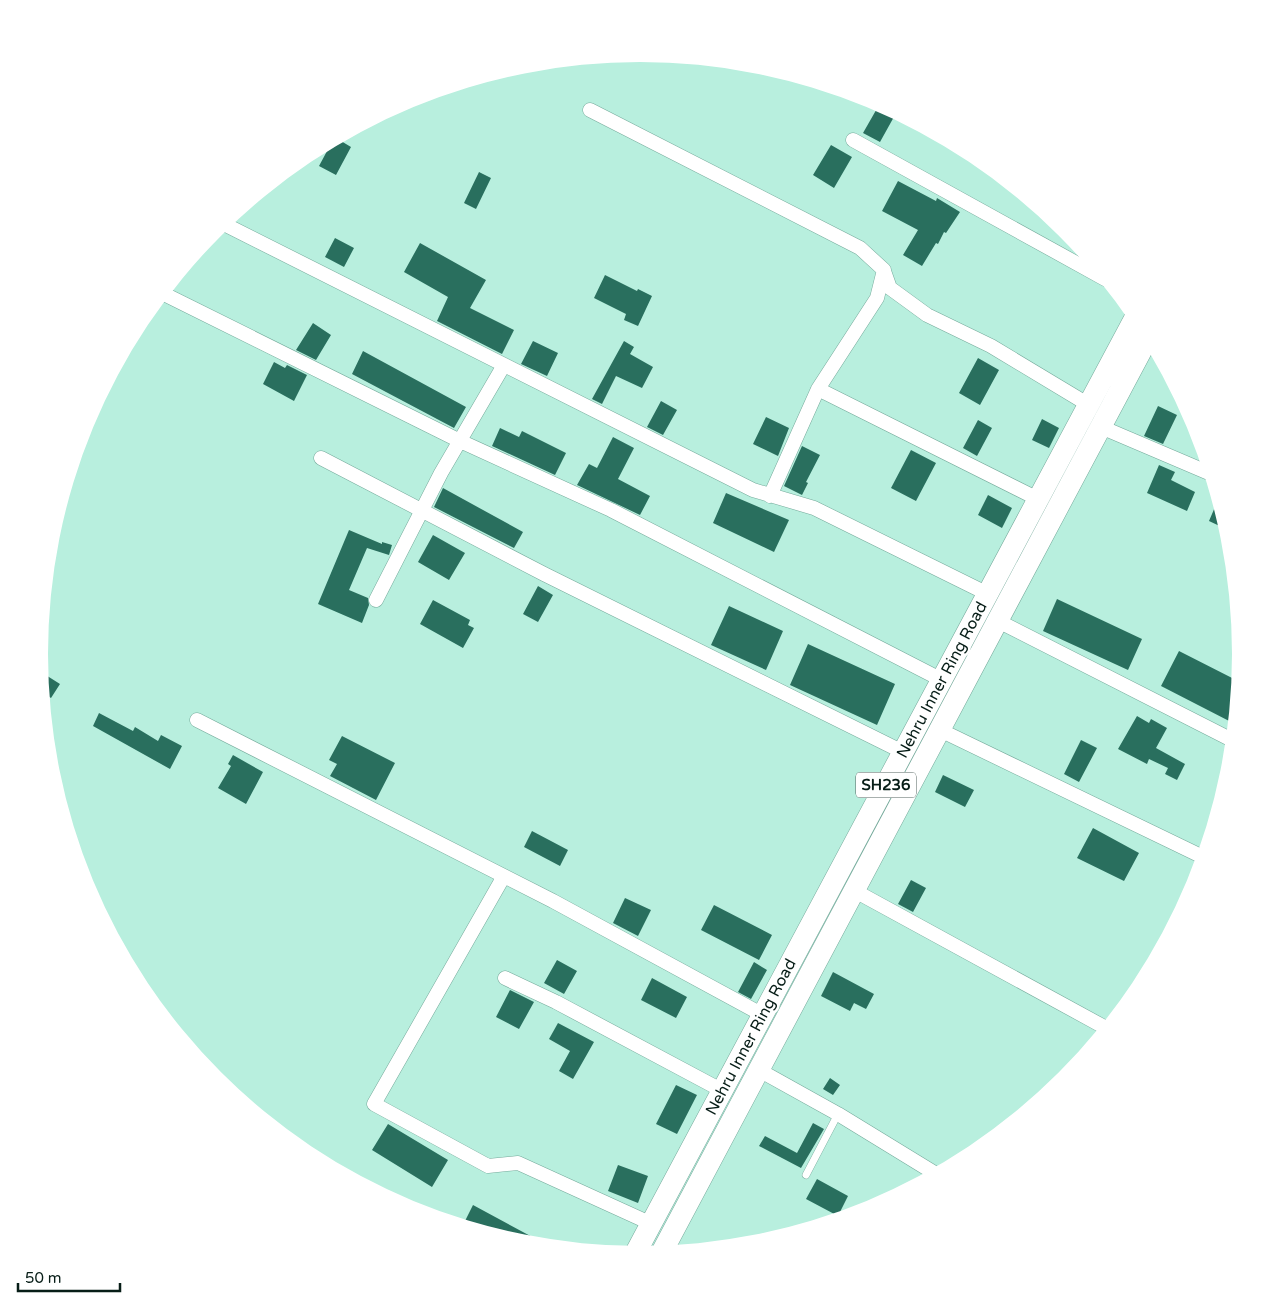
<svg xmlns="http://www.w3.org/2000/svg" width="1279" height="1308" viewBox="0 0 1279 1308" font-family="'Varela Round',sans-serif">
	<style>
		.building { fill: #296f5e }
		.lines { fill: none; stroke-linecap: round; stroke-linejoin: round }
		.service-casing { stroke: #75aa9b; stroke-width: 8 }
		.minor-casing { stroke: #75aa9b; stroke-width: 15 }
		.primary-casing { stroke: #75aa9b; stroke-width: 22 }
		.service { stroke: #fff; stroke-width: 7 }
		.minor { stroke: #fff; stroke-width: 14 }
		.primary { stroke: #fff; stroke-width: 21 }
		.labels { text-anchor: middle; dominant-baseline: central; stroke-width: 5; stroke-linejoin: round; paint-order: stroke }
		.shield { fill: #fff; stroke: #51615d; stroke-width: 1 }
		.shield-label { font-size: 15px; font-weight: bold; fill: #071d17 }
		.street-label { font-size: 16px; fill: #071d17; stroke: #fff }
	</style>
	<rect width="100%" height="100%" fill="#b8efde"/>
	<path class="building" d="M879,105L895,115L880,142L863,133Z
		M336,138L351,147L336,175L319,166L333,140Z
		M831,145L852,157L834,188L813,175Z
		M479,172L491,178L476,209L464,203Z
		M898,181L936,201L937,198L960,212L946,233L944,232L938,244L936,243L922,266L903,255L918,230L882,211Z
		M335,238L354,248L344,267L325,257Z
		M420,243L486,280L470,308L514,330L502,354L437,321L448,297L404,272Z
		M605,275L637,291L638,289L652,296L638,326L624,320L626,314L594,298Z
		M313,323L331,335L316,360L296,350Z
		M533,341L558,353L547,376L521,364Z
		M624,341L634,347L630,354L653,367L642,388L616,376L602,404L592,399Z
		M363,351L466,407L454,428L352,374Z
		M978,358L999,370L980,405L959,393Z
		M274,362L285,368L287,365L307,375L294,401L263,384Z
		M661,401L677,410L663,435L647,427Z
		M1158,406L1177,415L1163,444L1144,436Z
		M766,417L789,428L778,456L753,444Z
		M1042,419L1059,428L1049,448L1032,440Z
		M978,420L992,428L977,456L963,448Z
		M500,428L519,437L522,431L566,453L555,475L492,446Z
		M613,437L634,448L618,479L650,496L640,515L577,485L589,464L597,468Z
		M802,446L820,455L806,482L808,483L802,495L784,486Z
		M911,450L936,463L916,501L891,488Z
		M1159,465L1175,472L1171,480L1195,492L1187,511L1147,493Z
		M443,488L523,532L514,548L434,507Z
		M726,493L789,520L774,552L713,523Z
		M988,495L1012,508L1002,528L978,515Z
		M1218,500L1222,515L1226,529L1209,521Z
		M349,530L382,544V542L392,545L389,555L367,548L349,590L368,598L369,605L362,623L318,604Z
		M433,535L465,553L449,580L418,562Z
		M538,586L553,595L538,622L523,614Z
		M1057,599L1142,639L1128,670L1043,631Z
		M433,600L470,620L468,625L474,628L463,648L420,624Z
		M729,606L783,631L766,670L711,645Z
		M808,644L895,684L877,725L790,685Z
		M1179,651L1238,681L1233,723L1161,686Z
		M41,672L60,684L51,698L43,693Z
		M99,713L133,731L135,727L158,741L161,735L182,746L170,769L93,726Z
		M1137,716L1149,723L1151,719L1167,728L1156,748L1185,764L1177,780L1165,774L1168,768L1149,759L1147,764L1118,749Z
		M342,736L395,763L376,800L330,776L337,764L329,760Z
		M1081,740L1097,748L1079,782L1064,774Z
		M233,755L263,772L246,804L218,788L231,766L228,764Z
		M943,775L974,790L965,807L935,792Z
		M1093,828L1139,853L1124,881L1077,858Z
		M532,831L568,850L560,866L524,847Z
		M911,880L926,888L913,912L898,904Z
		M625,898L651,910L638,936L613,923Z
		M714,905L772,935L759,960L701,930Z
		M557,960L577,971L564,994L544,983Z
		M754,962L767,970L751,999L738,992Z
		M833,972L874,994L866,1009L854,1003L850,1011L821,996Z
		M652,978L687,997L676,1018L641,1000Z
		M510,990L534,1002L519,1029L496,1017Z
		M558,1023L594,1042L573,1079L559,1071L570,1051L549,1039Z
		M830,1078L840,1085L833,1095L823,1089Z
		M676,1085L697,1095L677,1134L656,1124Z
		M813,1123L824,1129L801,1168L759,1146L765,1136L797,1153Z
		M388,1124L448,1160L432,1187L372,1150Z
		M618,1165L648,1176L638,1203L608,1191Z
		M817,1179L848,1196L838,1216L806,1199Z
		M473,1205L549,1246L522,1243L463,1225Z"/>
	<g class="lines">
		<g class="service-casing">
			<path id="service" d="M806,1175L838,1114"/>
		</g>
		<g class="minor-casing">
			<path id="minor" d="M590,110L860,248L884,270L877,298L818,389L770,496
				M853,140L1105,279
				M222,223L753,490L814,508L988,594
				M884,271L890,288L927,315L991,346L1089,405
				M162,293L460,441L611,510L942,680
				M818,389L1038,499
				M1101,427L1209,473
				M321,458L544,574L903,752
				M376,600L441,473L504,365
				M998,621L1232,740
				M197,720L553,901L763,1015
				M940,730L1203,857
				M504,876L374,1104L488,1166L518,1163L652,1224
				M855,891L1106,1028
				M505,978L556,1002L723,1091
				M759,1070L838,1114L936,1174"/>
		</g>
		<g class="primary-casing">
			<path id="primary" d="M662,1252L1148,338
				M635,1254L1136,316"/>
		</g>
		<use href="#service" class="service"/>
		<use href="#minor" class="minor"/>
		<use href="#primary" class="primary"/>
	</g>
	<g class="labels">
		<rect class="shield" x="856" y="772.5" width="60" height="25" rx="4"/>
		<g class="shield-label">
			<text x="886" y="785">SH236</text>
		</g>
		<g class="street-label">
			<text transform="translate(942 680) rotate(-62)">Nehru Inner Ring Road</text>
			<text transform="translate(751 1037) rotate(-62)">Nehru Inner Ring Road</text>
		</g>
	</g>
	<path d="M0 0H1279V1308H0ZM48 654a592 592 0 1 1 1184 0a592 592 0 1 1-1184 0Z" fill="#fff" fill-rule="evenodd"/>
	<path d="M18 1283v8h102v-8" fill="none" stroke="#071d17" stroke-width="2.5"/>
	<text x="25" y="1283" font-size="15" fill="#071d17" stroke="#ffffff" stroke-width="4" paint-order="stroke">50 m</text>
</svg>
